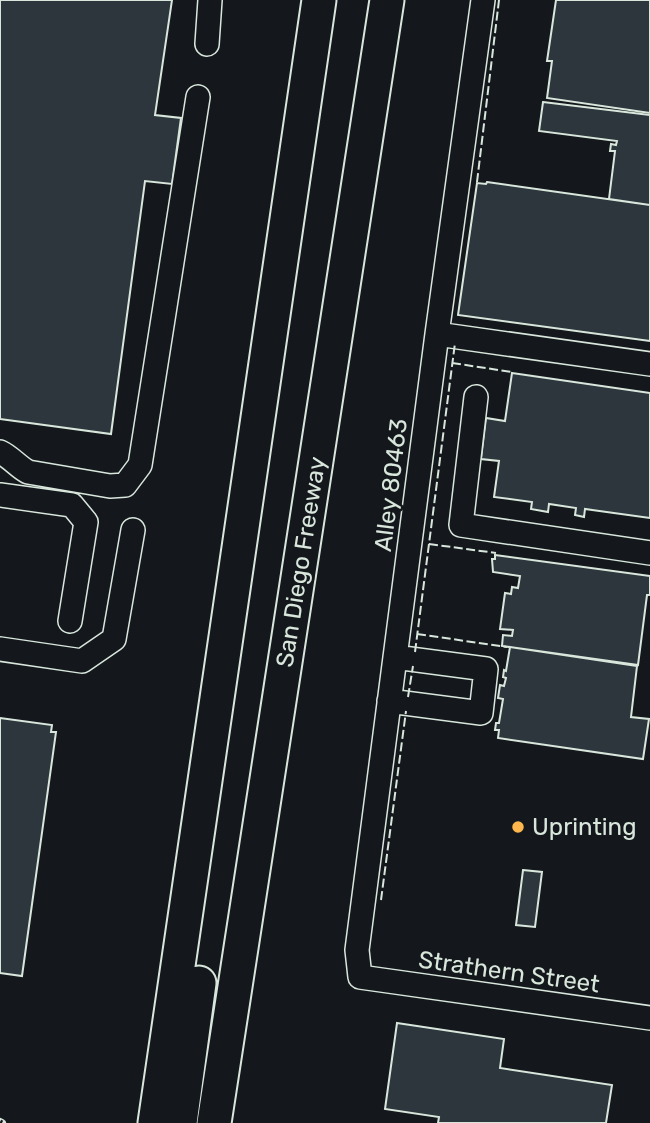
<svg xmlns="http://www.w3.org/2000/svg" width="650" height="1123" viewBox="0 0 650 1123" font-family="Rubik,sans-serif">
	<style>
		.building { fill: #2c363c; stroke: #d8e6dc; stroke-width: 2 }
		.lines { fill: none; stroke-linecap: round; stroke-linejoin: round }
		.minor-casing { stroke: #d8e6dc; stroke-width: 26 }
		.highway-casing { stroke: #d8e6dc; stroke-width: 37 }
		.minor { stroke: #14181c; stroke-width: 23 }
		.highway { stroke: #14181c; stroke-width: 33 }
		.rail-casing { stroke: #d8e6dc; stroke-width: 8 }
		.rail { stroke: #14181c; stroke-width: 5; stroke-dasharray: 16; stroke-linecap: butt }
		.fence { stroke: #d8e6dc; stroke-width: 2; stroke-dasharray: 9 3.5; stroke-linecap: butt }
		.poi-dot { fill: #ffb74d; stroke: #14181c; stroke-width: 2.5 }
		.labels { text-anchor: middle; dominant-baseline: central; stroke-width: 5; stroke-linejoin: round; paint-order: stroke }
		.street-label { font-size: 24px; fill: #d8e6dc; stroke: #14181c }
		.poi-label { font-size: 24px; fill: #d8e6dc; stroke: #14181c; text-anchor: start }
	</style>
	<rect width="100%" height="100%" fill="#14181c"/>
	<path class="building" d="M0,0H172L155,115L181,118L172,184L145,181L111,434L0,419Z
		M556,0H650V113L547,98L552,61H547Z
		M543,102L650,115V205L609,199L615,151H610L611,144L616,145L617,141L539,131Z
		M487,182L650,205V341L458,315L477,183L486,184Z
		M512,373L650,393V518L585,509L584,517L575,515L576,508L549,504L548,512L531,509L532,502L494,497L499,461L481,459L486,418L505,421Z
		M495,555L650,576V595H647L638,665L502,646L503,635L512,636L513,630L500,629L505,593L511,594L512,587L518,588L520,576L493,572L492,559H495Z
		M510,647L637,666L631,717L649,719L643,759L498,738L499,730H495L496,723H499L503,699L498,698L500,685L504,686L506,678L503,677L504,670L506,671Z
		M0,718L52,725L51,732H56L22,976L0,973Z
		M523,870L542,872L535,927L516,925Z
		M397,1023L504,1039L500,1068L612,1085L606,1123H438L439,1117L385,1109Z"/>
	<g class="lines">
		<g class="minor-casing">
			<path id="minor" d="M483,0L437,334L357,950L360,977L650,1018
				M207,44L210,0
				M437,334L650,364
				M476,397L461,525L650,553
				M0,452C11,457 17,466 28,472L110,486L125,485L140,465L198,97
				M0,495L72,505L86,522L70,621
				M0,649L82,661L114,639L133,530
				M389,701L481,713L486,669L395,657"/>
		</g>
		<g class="highway-casing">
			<path id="highway" d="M155,1123L319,0
				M180,1123L199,983
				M214,1123L387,0"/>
		</g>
		<use href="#minor" class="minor"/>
		<use href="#highway" class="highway"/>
		<g class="rail-casing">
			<path id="rail" d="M0,1122L2,1123"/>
		</g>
		<use href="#rail" class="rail"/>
		<path class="fence" d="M477,182L499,0
			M452,363L512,372
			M429,544L496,553
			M417,634L507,647
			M415,652L455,343
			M408,697L413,666
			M381,900L406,711"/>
	</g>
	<circle class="poi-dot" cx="518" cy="827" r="7"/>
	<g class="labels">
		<g class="street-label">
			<text transform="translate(391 485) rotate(-83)">Alley 80463</text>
			<text transform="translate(301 562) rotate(-81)">San Diego Freeway</text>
			<text transform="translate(509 972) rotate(8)">Strathern Street</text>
		</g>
		<g class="poi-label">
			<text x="532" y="827">Uprinting</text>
		</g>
	</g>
</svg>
